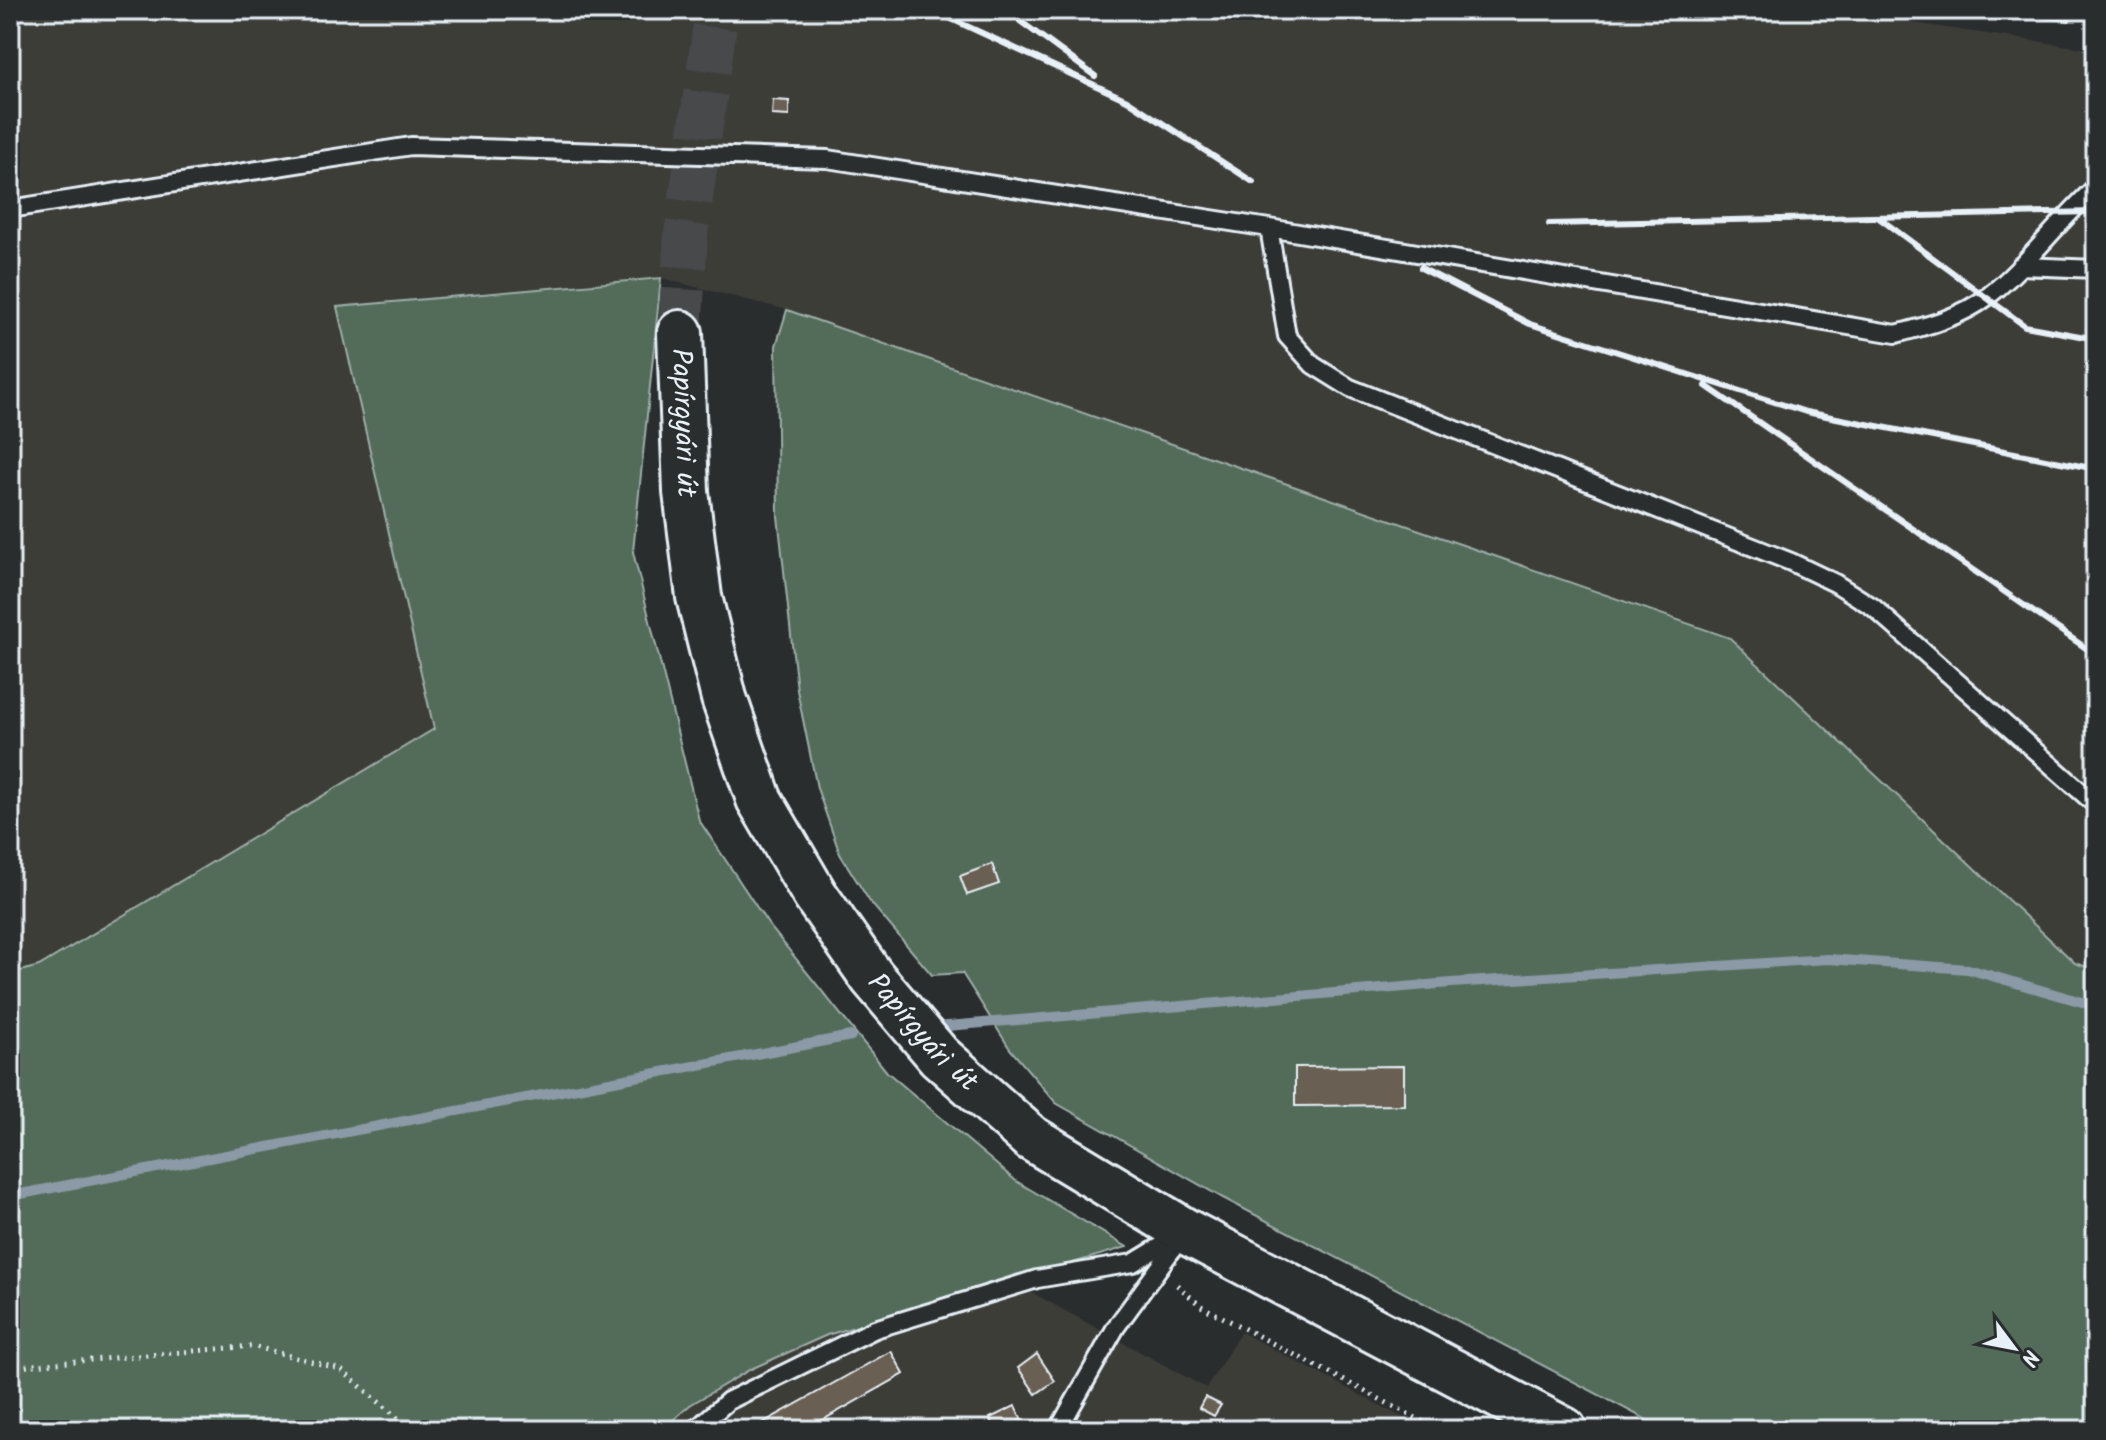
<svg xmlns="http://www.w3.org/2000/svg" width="2106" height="1440" viewBox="0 0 2106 1440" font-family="Kalam,sans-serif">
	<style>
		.built { fill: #3e3c39 }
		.green { fill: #526c5a; stroke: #9daea9; stroke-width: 2 }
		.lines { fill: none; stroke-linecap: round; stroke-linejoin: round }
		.stream { stroke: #8b9aa6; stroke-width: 10 }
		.building { fill: #6b5f52; stroke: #e8f1f8; stroke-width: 2 }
		.secondary-tunnel { stroke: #464a4c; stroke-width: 44; stroke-dasharray: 44 22; stroke-linecap: butt }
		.lane-casing { stroke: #e8f1f8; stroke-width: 22 }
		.secondary-casing { stroke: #e8f1f8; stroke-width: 50 }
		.path { stroke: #e8f1f8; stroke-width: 5; stroke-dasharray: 2 6; stroke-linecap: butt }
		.lane { stroke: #2a2d2e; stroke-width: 16 }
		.secondary { stroke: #2a2d2e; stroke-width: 44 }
		.rail { stroke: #e8f1f8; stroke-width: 6 }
		.labels { text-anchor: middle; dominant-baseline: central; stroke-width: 6; stroke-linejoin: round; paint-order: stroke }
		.street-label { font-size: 28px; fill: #e8f1f8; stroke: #2a2d2e }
	</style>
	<rect width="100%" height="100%" fill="#2a2d2e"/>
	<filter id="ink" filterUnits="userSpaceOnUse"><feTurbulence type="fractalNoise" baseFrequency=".0125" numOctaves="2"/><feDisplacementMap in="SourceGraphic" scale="16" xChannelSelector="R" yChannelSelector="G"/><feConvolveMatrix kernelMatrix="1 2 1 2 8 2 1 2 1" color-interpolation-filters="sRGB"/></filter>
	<g filter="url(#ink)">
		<path class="built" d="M10,10H1825L2096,50V970L2075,963L1727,636L787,310L661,278L338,308L434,729L39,966L10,974Z
			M1009,1280L1206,1388L1241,1332L1426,1430H662L690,1405L751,1369L827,1335Z"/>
		<path class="green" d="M661,278L633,552L699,820L768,924L887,1072L1016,1181L1127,1247L827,1335L751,1369L690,1405L662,1430H10V974L39,966L434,729L337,307Z
			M787,310L1730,638L2075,963L2096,970V1430H1666L1223,1198L1056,1103L1010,1049L962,973L932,975L870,902L840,854L817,788L797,690L778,516L776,346Z"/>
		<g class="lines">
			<path class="stream" d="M936,1027L1451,983L1828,959L1968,969L2096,1006
				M10,1196L851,1036"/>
		</g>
		<path class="building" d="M2035,10H2071L2069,21L2034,17Z
			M773,100L789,101V116L772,115Z
			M992,864L999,884L967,895L960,876Z
			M1404,1066V1105L1295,1106V1067Z
			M891,1351L904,1374L805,1430H750Z
			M1037,1354L1055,1381L1036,1394L1018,1368Z
			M1205,1397L1221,1405L1214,1416L1199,1408Z
			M1015,1406L1022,1420L996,1430L990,1418Z"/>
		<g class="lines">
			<path class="secondary-tunnel" d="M680,333L686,234L717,10"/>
			<g class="lane-casing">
				<path id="lane" d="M10,209L411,146L827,159L1269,228L1896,334C1927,326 1961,317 1987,297C2026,267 2058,221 2096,187
					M1269,228L1287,336L1313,365L1350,388L1791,562L1835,583L1873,607L2096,805
					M2020,266L2096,269
					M695,1430L728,1401L875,1329L1037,1279L1133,1263L1181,1234
					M1058,1430L1116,1327L1180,1239"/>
			</g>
			<g class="secondary-casing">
				<g id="secondary">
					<path id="s1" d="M680,333L686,492L699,597L724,698L759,799L815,895L872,977L939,1056L1031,1138L1185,1231L1564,1430"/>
				</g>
			</g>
			<path class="path" d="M1177,1285L1201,1306L1439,1430
				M10,1369L33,1365L252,1346L340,1369L412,1430"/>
			<use href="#lane" class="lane"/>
			<use href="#secondary" class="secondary"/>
			<path class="rail" d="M932,10L1127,100L1253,182
				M1020,21L1095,76
				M1879,218L2025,326L2096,339
				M1549,224L2096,212
				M1421,268L1530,324L1806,412L2096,469
				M1706,386L2096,655"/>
		</g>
	</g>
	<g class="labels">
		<g class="street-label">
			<text stroke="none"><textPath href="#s1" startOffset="90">Papírgyári út</textPath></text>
			<text stroke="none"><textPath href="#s1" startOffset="762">Papírgyári út</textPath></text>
		</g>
	</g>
	<rect width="2106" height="1440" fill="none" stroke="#2a2d2e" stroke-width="40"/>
	<rect x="20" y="20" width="2066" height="1400" fill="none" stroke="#e8f1f8" stroke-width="3" filter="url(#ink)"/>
	<g transform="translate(2014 1348) rotate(122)" stroke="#2a2d2e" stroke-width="6" paint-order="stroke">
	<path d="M0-6L14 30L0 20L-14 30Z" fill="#e8f1f8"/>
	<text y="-12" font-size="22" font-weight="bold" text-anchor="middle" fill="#e8f1f8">N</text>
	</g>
</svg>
